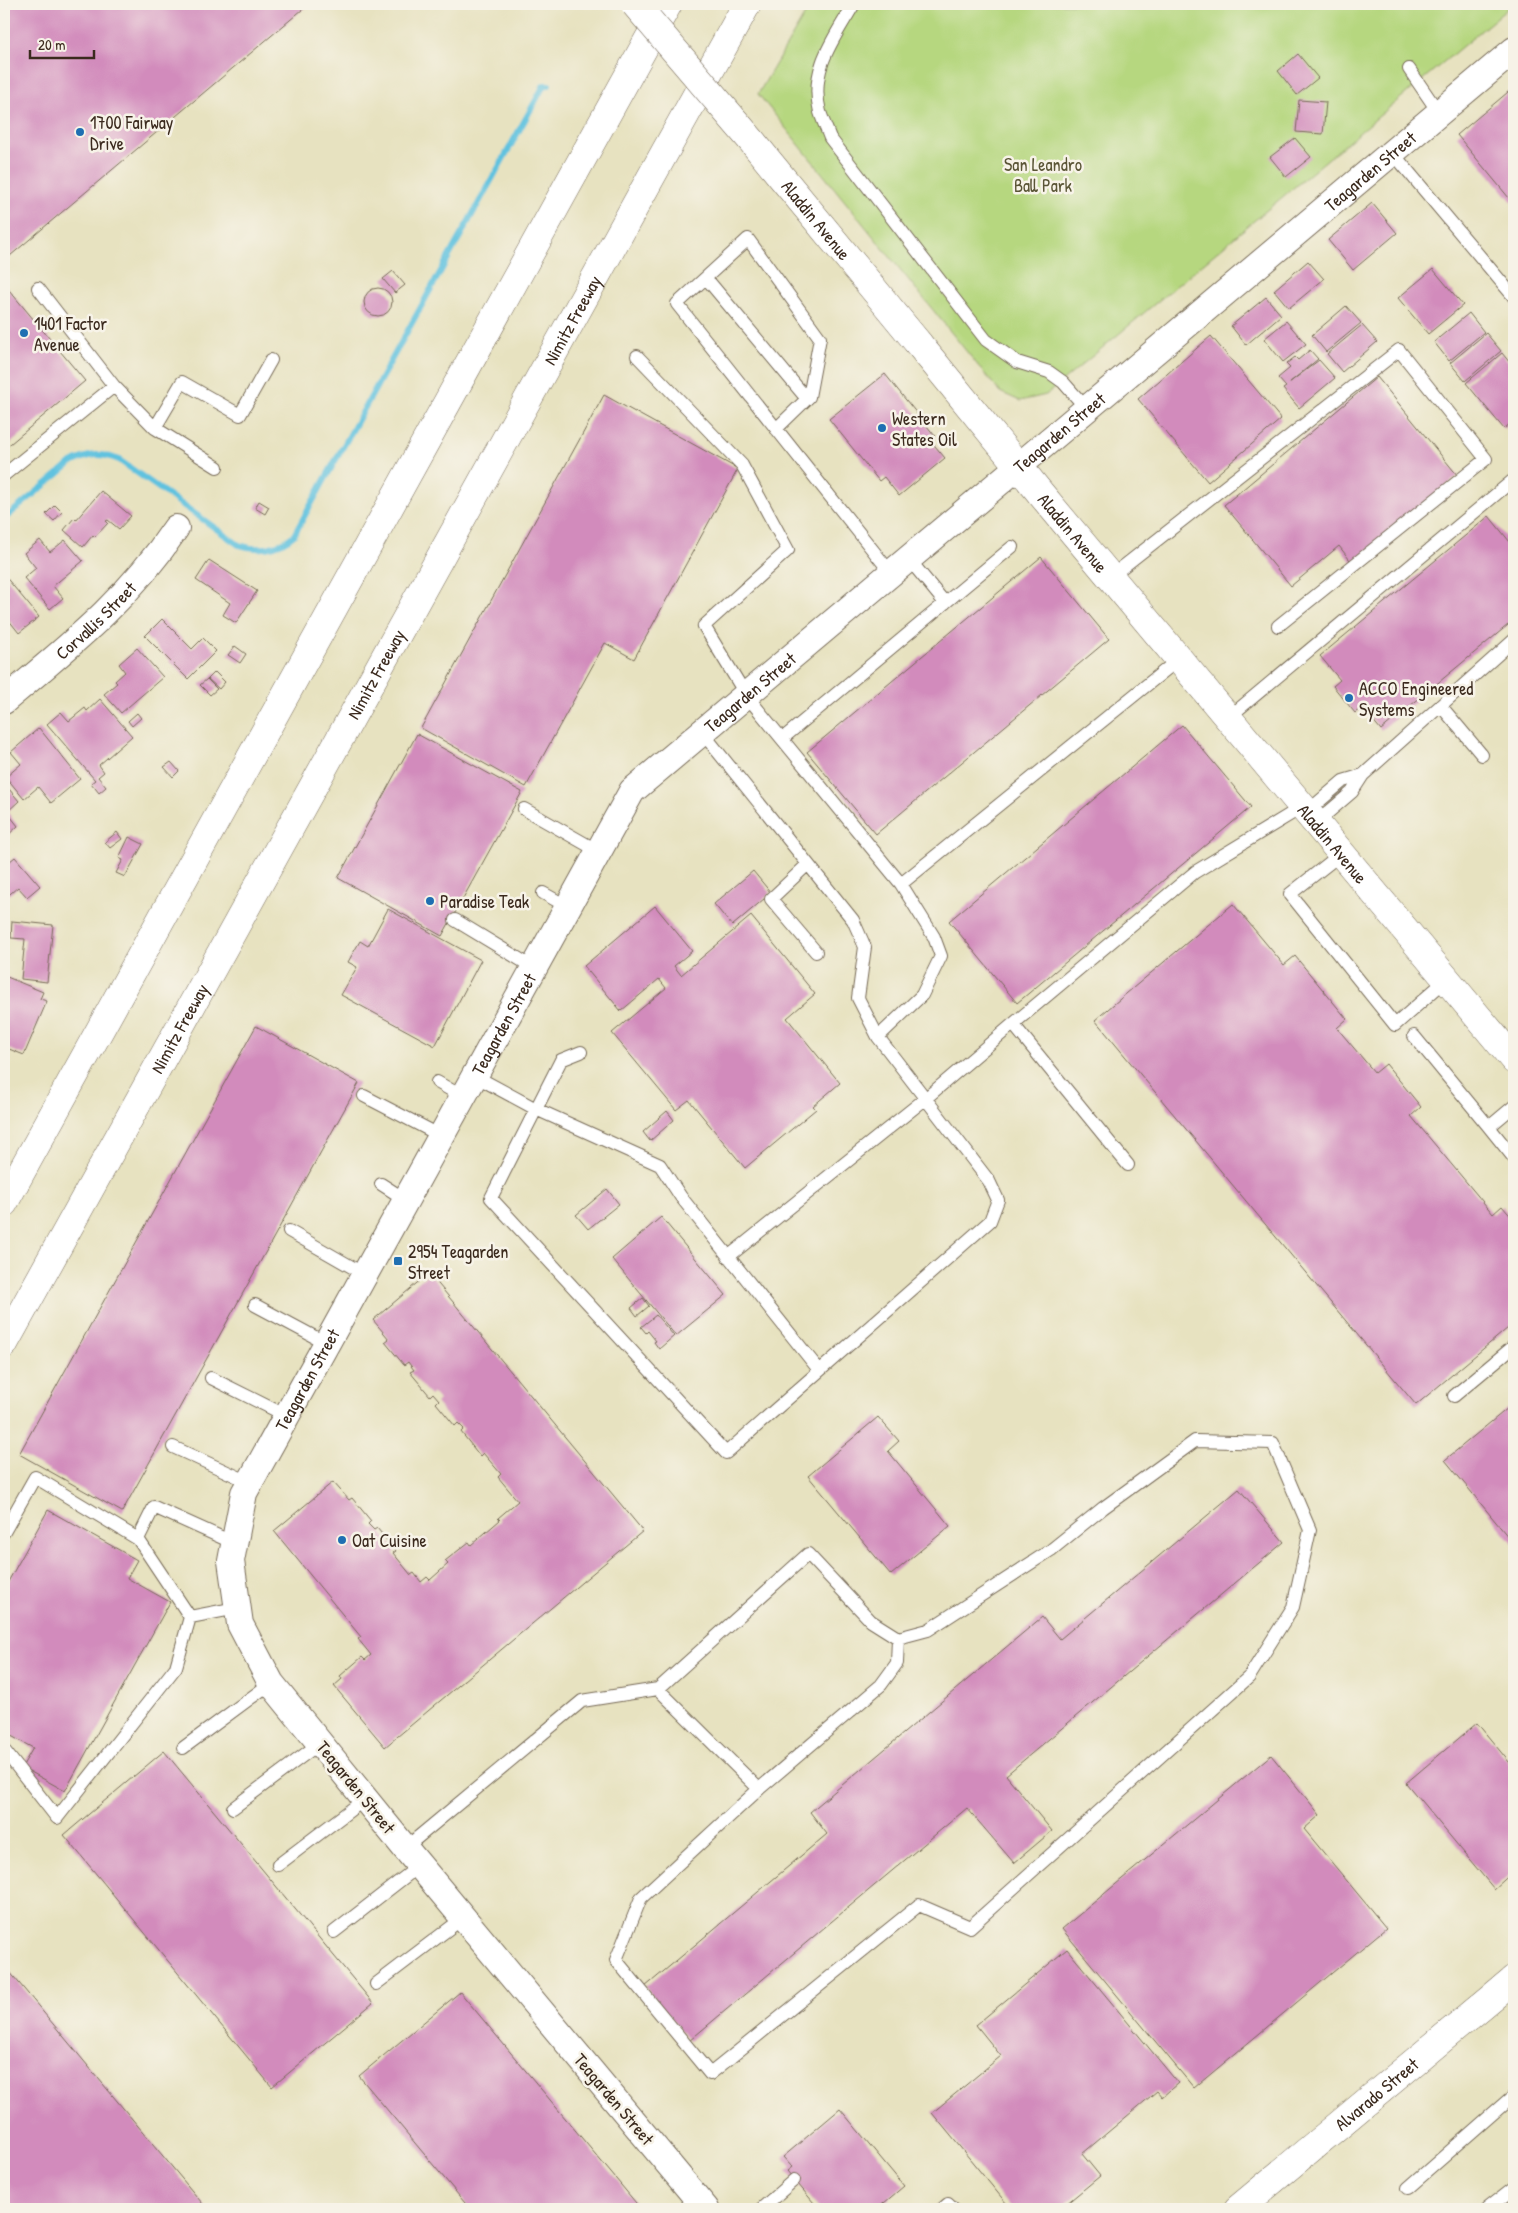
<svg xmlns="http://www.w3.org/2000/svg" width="1518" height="2213" viewBox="0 0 1518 2213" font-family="'Patrick Hand',sans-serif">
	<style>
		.green { fill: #b6d77f; stroke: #78804e }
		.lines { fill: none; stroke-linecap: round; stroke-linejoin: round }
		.stream { stroke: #61c2df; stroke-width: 6 }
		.building { fill: #d28bbc }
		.service-casing { stroke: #776a57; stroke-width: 14 }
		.minor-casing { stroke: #776a57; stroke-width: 28 }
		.tertiary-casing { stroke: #776a57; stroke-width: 29 }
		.motorway-casing { stroke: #776a57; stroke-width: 29 }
		.service { stroke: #fff; stroke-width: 12 }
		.minor { stroke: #fff; stroke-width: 26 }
		.tertiary { stroke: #fff; stroke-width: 28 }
		.motorway { stroke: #fff; stroke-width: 28 }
		.tertiary-bridge-casing { stroke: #776a57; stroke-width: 29; stroke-linecap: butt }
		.tertiary-bridge { stroke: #fff; stroke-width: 28 }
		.poi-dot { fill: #1f6fb2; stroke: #f7f3e8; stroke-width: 2 }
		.labels { text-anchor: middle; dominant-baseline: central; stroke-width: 5; stroke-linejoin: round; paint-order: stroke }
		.poi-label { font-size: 18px; fill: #3b2a1e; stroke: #f7f3e8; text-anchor: start }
		.park-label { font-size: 18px; fill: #5a5536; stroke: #f7f3e8 }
		.street-label { font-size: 18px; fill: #3b2a1e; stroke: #f7f3e8 }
	</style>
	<rect width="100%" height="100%" fill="#f7f3e8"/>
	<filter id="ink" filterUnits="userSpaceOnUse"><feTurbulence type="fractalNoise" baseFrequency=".02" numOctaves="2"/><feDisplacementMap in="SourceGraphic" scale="10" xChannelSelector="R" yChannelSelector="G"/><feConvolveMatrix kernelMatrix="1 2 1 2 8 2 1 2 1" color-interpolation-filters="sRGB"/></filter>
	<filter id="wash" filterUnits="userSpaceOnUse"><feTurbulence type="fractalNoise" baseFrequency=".0096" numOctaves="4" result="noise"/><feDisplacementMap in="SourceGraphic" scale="20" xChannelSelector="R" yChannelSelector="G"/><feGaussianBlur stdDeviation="1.12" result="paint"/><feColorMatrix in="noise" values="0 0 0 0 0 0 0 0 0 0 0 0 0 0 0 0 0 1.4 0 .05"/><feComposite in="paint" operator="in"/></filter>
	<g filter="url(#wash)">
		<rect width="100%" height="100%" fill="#e7e2c0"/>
		<path class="green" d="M811,4H1513L1046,395L1020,401L1000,392L984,373L758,94Z"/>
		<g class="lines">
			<path class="stream" d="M4,519L70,464C88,454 100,452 119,460L239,545C258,551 278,549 294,535L536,100L544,85H549"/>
		</g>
		<g id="blocks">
			<path class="building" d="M4,4H309L4,261Z
				M1298,54L1318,78L1297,95L1278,71Z
				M1514,87V204L1457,135Z
				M1299,100L1326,102L1323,134L1296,132Z
				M1295,138L1311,157L1286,177L1270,157Z
				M1372,203L1397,233L1353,270L1328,240Z
				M1308,261L1324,279L1289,308L1274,290Z
				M1433,269L1463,305L1428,334L1398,298Z
				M393,271L405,285L395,293L383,279Z
				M4,284L85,381L4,449Z
				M364 302a14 14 0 1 1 28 0a14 14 0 1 1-28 0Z
				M1266,297L1281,315L1246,345L1231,326Z
				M1346,306L1361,323L1326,352L1312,335Z
				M1469,313L1484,332L1449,361L1434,342Z
				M1286,321L1306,344L1283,362L1264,339Z
				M1362,325L1377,342L1342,372L1327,354Z
				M1486,333L1501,351L1465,381L1450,363Z
				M1211,336L1281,419L1208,482L1138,399Z
				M1310,350L1318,359L1289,383L1319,360L1335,378L1299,408L1283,389L1286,387L1278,378L1290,368L1286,364L1295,357L1298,360Z
				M1502,353L1514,368V420L1504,429L1466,383Z
				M885,374L935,436L930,440L945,458L899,496L884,477L879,481L829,419Z
				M1377,377L1458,476L1353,564L1339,546L1291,586L1224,505Z
				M604,395L738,469L634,659L605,643L526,787L421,728Z
				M101,491L131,516L119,529L108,520L106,521L108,523L95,537L93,535L83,547L64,530L74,518L76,520Z
				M259,501L269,507L265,514L255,508Z
				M55,505L62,512L54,521L46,514Z
				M1489,516L1514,547V620L1381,730L1362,707L1355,713L1333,686L1340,680L1320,656Z
				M40,540L50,552L65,540L83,561L53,586L63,598L50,609L24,578L36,568L24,553Z
				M1041,557L1109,639L876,834L807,752Z
				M209,560L257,591L236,623L223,615L230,603L196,580Z
				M4,575L39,617L19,633L4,614Z
				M162,619L192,649L203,638L216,651L188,679L145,636Z
				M235,646L246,654L240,663L228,655Z
				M137,648L163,677L121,713L104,694L117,683L115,681L125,672L119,664Z
				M215,672L225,682L219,689L208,679Z
				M207,679L217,689L210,695L200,685Z
				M100,699L132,736L99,765L104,772L98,777L106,787L99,793L91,783L95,780L47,724L61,712L69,721L85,708L87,711Z
				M137,713L141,718L132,726L128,721Z
				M1182,725L1251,807L1017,1003L949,921Z
				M39,728L80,779L51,803L38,787L24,799L6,777L21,764L11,752Z
				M417,734L522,792L442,936L338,878Z
				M171,762L179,771L173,777L164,767Z
				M4,783L19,801L7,812L18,826L6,837L4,834Z
				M117,832L122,839L110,848L105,842Z
				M129,837L143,844L125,877L116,873L123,860L119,858Z
				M15,857L40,886L27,897L18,887L4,899V866Z
				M753,871L771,893L732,926L714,904Z
				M1233,904L1284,965L1295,956L1347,1019L1337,1028L1375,1073L1386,1064L1421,1107L1411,1116L1493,1214L1502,1206L1514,1220V1323L1416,1405L1095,1020Z
				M655,906L692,951L674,966L681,975L751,916L815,994L787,1018L840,1083L813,1106L816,1109L745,1168L689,1100L676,1110L612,1033L666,988L659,979L621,1011L584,966Z
				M388,909L481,960L435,1046L341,995L357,967L348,962L360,941L368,946Z
				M12,921L53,925L47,982L21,979L25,939L11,938Z
				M7,977L43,992L40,999L47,1001L24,1055L4,1047V984Z
				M256,1026L359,1083L122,1512L19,1454Z
				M667,1111L674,1120L650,1141L643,1132Z
				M607,1189L619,1204L588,1229L576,1215Z
				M661,1217L726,1295L676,1336L612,1259Z
				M429,1273L643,1531L385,1747L334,1686L342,1679L340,1676L362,1657L365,1660L371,1655L358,1639L361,1637L274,1531L333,1482L349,1500L352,1498L371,1521L368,1524L374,1530L377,1528L396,1551L393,1553L411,1575L414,1573L421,1582L427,1577L430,1580L448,1564L445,1561L469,1542L471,1545L500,1520L498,1518L518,1501L498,1477L501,1474L483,1453L480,1456L461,1432L464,1429L458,1423L455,1426L436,1403L439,1400L433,1393L430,1396L410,1372L414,1370L408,1362L404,1365L385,1342L389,1339L373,1320Z
				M643,1298L649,1306L637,1316L631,1308Z
				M656,1315L674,1336L659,1349L654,1342L656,1341L648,1331L646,1333L641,1327Z
				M1514,1403V1544L1445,1460Z
				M878,1417L899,1441L888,1451L950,1526L891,1575L808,1476Z
				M1239,1489L1284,1542L1006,1775L1052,1831L1014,1863L967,1808L689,2041L645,1987L827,1834L810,1812L1042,1617L1060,1639Z
				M48,1510L137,1560L127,1578L170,1602L65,1791L22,1767L33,1748L4,1732V1589Z
				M1477,1723L1514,1768V1871L1494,1889L1406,1783Z
				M164,1751L373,2003L272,2087L64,1835Z
				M1271,1755L1320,1815L1304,1829L1386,1928L1194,2088L1062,1929Z
				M1067,1949L1178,2083L1162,2097L1157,2091L1082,2154L1100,2176L1060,2209H1011L932,2113L1001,2056L976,2025Z
				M4,1965L207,2209H4Z
				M460,1992L641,2209H470L359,2076Z
				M840,2109L904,2186L877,2209H819L787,2171L792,2167L783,2157Z"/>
		</g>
	</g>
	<g filter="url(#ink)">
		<use href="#blocks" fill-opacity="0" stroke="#776a57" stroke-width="1"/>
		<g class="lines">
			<g class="service-casing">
				<path id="service" d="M854,4C834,39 809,69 820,112C823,121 827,130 830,138L986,340L1017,362L1049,372L1063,382L1086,408
					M1409,69L1439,113
					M1392,152L1514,297
					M706,278L807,399
					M38,288L114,386L155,428L217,467
					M637,356L742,465L788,550L704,626L746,695L901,884L934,937L941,956L922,995L878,1037
					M155,428L182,382L240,415L271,360
					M776,429L809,397L820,338L748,239L677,304L891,573
					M4,475L114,386
					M908,558L945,603
					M1110,577L1399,350L1486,459L1278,626
					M1441,706L1482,755
					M1228,718L1512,481L1514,485
					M782,739L1012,547
					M524,809L598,851
					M1308,811L1343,781L1363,775
					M1317,822L1352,792L1363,775L1514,640
					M1342,853L1290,894L1395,1025L1447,979
					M808,864L771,899L816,952
					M901,884L1179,659
					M543,893L568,907
					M455,920L534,968
					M1013,1024L1195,872L1304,806
					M1414,1036L1489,1127L1514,1106
					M581,1052L561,1060L491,1198L726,1453L990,1221L998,1200L989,1181L878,1037L858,998L865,947L853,920L702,732
					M475,1076L536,1109L660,1165L681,1197L819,1370
					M437,1082L463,1097
					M364,1096L441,1136
					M1489,1127L1514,1158
					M381,1184L406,1200
					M289,1231L364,1274
					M728,1257L925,1099L1013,1024L1128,1165
					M255,1305L326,1343
					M211,1378L287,1416
					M1454,1396L1514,1346
					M173,1447L249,1482
					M4,1532L35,1477L138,1539L154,1507L234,1543
					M138,1539L190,1617
					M183,1748L271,1683
					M4,1750L57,1818L176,1667L190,1617L237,1608
					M759,1789L881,1685L897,1663L898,1638
					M233,1808L320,1743
					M405,1848L582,1701L658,1689L808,1554L871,1621L898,1638L928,1630L1051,1550L1103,1508L1195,1441L1273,1443L1310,1530L1293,1607L1249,1677L970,1927L919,1905L710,2074L616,1960L641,1898L759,1789L658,1689
					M278,1865L365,1799
					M334,1932L419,1866
					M376,1984L463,1918
					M1408,2188L1514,2095
					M761,2209L794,2180
					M942,2209L948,2204L953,2209
					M1487,2209L1514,2188"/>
			</g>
			<g class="minor-casing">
				<g id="minor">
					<path id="s1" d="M4,701C68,647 129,599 176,528"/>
					<path id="s2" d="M706,2209L405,1848L271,1683L240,1624L231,1561L244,1493L632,791L1514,50"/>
				</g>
			</g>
			<g class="tertiary-casing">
				<g id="tertiary">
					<path id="s3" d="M918,343L1041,494L1514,1060"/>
					<path id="s4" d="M1238,2209L1514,1979"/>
				</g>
			</g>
			<g class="motorway-casing">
				<g id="motorway">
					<path d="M4,1203L668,4"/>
					<path id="s5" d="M4,1344L747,4"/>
				</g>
			</g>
			<use href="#service" class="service"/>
			<use href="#minor" class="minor"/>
			<use href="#tertiary" class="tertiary"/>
			<use href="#motorway" class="motorway"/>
			<g class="tertiary-bridge-casing">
				<g id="tertiary-bridge">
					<path id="s6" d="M635,4L751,140L918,343"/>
				</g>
			</g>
			<use href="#tertiary-bridge" class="tertiary-bridge"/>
		</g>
	</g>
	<g class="poi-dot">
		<circle cx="80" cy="132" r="5"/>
		<circle cx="24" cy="333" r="5"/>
		<circle cx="882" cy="428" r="5"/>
		<circle cx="1349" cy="698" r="5"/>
		<circle cx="430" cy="901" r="5"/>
		<rect x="393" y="1256" width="10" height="10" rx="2.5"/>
		<circle cx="342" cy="1540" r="5"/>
	</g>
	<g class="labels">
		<g class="poi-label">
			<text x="90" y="122">1700 Fairway<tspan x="90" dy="21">Drive</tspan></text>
			<text x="34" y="323">1401 Factor<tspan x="34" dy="21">Avenue</tspan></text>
			<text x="892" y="418">Western<tspan x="892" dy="21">States Oil</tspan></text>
			<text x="1359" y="688">ACCO Engineered<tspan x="1359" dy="21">Systems</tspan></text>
			<text x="440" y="901">Paradise Teak</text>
			<text x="408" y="1251">2954 Teagarden<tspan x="408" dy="21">Street</tspan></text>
			<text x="352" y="1540">Oat Cuisine</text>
		</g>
		<g class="park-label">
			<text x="1043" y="164">San Leandro<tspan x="1043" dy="21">Ball Park</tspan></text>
		</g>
		<g class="street-label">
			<text stroke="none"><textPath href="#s2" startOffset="2648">Teagarden Street</textPath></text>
			<text stroke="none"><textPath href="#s6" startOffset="282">Aladdin Avenue</textPath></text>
			<text stroke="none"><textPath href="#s5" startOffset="1171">Nimitz Freeway</textPath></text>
			<text stroke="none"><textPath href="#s2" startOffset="2242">Teagarden Street</textPath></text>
			<text stroke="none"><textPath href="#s3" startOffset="245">Aladdin Avenue</textPath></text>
			<text stroke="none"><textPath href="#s1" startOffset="122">Corvallis Street</textPath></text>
			<text stroke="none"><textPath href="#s5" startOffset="766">Nimitz Freeway</textPath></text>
			<text stroke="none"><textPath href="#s2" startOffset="1838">Teagarden Street</textPath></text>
			<text stroke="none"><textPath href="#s3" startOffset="650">Aladdin Avenue</textPath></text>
			<text stroke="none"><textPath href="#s2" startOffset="1418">Teagarden Street</textPath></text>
			<text stroke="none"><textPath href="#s5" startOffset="361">Nimitz Freeway</textPath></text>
			<text stroke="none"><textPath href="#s2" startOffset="1012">Teagarden Street</textPath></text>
			<text transform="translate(356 1787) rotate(51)">Teagarden Street</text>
			<text stroke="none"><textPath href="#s4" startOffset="180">Alvarado Street</textPath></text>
			<text transform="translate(614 2099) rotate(50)">Teagarden Street</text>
		</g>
	</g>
	<rect width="1518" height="2213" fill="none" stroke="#f7f3e8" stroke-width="20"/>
	<path d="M30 50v8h64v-8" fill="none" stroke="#3b2a1e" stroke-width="2.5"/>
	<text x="38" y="50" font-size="15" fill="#3b2a1e" stroke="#f7f3e8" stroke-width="4" paint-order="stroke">20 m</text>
</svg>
